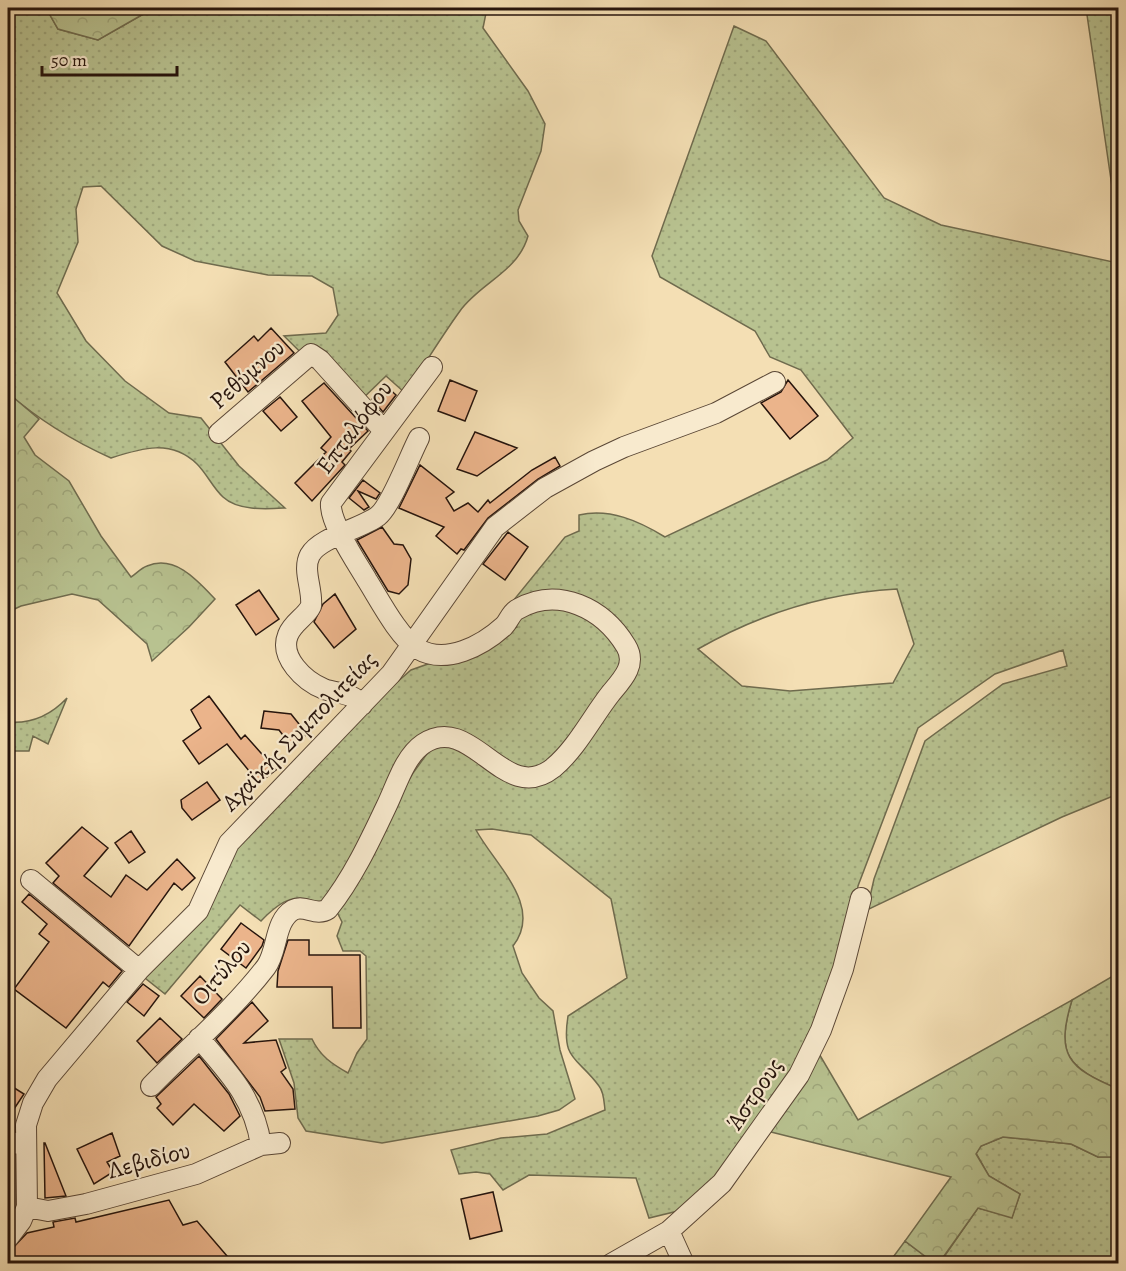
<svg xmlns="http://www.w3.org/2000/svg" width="1126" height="1271" viewBox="0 0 1126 1271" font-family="Alegreya,serif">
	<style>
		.grass { fill: url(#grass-dots); stroke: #6f6b4e; stroke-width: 1.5; fill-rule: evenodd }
		.forest { fill: url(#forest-crowns); stroke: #6f6b4e; stroke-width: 1.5 }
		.building { fill: #ebb48b; stroke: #26140c; stroke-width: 1.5 }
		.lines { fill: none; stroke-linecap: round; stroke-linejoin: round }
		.minor-casing { stroke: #5a4736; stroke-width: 22 }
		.minor { stroke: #f8eace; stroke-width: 20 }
		.labels { text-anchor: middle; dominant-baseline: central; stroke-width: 4.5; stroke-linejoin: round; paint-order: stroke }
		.street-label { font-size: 24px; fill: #26140c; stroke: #f8eace }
	</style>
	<defs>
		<pattern id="grass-dots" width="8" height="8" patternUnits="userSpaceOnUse" patternTransform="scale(1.5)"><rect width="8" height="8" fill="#b8c290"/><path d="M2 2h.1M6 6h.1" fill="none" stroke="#9ea67b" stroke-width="1.8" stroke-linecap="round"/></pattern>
		<pattern id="forest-crowns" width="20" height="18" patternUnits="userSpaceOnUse" patternTransform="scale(1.5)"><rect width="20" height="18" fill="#b8c290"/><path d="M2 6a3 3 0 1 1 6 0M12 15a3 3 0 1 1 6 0" fill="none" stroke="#9ea67b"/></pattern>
	</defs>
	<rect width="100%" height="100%" fill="#f4dfb4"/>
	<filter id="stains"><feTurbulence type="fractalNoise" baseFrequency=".00333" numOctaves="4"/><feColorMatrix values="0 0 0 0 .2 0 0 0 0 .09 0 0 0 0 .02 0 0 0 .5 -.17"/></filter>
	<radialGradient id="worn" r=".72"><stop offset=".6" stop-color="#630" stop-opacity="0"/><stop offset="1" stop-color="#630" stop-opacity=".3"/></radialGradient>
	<path class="grass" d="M8,8H46L58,29L98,40L154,8H487L483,28L528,91L545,124L541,151L518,210L519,221L528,236C518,272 480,283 460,311C441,337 424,366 405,393L386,376L355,406L284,336L326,333L338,315L333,288L312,276L268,275L195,261L162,246L101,186L83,187L76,209L78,242L57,293L86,341L125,381L169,413L201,418L239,466L285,508C266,509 238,511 223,497C213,488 207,474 197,464C171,439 142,448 111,458C73,441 39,420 8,393Z
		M1086,8H1118V228Z
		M734,26L766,41L884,198L941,225L1118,263V794L1062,817L867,910L874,879L925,741L1003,684L1067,666L1063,650L995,674L918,728L858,886L853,921L816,1034L730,1166L682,1210L649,1218L636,1178L529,1175L503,1190L490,1174L476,1172L459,1174L451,1150L501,1138L547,1134L605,1110C604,1102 604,1092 599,1086C577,1056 561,1061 568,1016L627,978L611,899L531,835L492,829L476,830C495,865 544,906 513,946L522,973L539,998L553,1011L560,1050L575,1099L559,1110L538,1116L382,1143L306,1131L298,1118L294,1083L279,1039H312C320,1056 332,1064 348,1073L357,1053L367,1039L366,956L360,951H343L337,936L342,922L336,910L413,773L429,751L431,734L324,906C297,890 281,900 261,921L240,905L165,994L140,974L231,851L388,690L411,670L490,642L517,627L504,612L565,537L579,531V515C610,508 639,521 665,537L827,460L853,438L801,370L770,357L755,331L660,277L652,256ZM897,589L914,644L893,683L790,691L742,686L698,649C761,613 825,593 897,589Z
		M67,698L48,744L33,736L29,751H15L8,755V722C31,724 51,715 67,698Z
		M1118,973V1089C1068,1068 1055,1055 1072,1000Z
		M1003,1137L1071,1144L1098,1157H1118V1263L939,1264L978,1208L1012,1217L1020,1194L989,1176L976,1153L981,1146Z
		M905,1241L934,1263L888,1264Z"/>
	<path class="forest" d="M46,8H154L98,40L58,29Z
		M8,393L39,419L24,437L35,455L69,481L101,536L131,577C136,574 141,568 147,566C175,554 198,581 215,599L189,627L152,661L147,644L98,600L72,594L21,606L8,612Z
		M1072,1000C1055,1055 1068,1068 1118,1089V1157H1098L1071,1144L1003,1137L981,1146L976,1154L989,1176L1020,1194L1012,1218L978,1208L939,1263H934L905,1241L951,1177L767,1131L818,1052L858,1120Z"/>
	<path class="building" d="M271,328L294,353L248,392L225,362L254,336L258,341Z
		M450,380L477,391L465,421L438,411Z
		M788,380L818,416L790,439L761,403L781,392Z
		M324,383L368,431L349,449L351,451L342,462L345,465L312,501L295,483L326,452L321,448L331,437L302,401Z
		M385,385L396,395L383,412L372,399Z
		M280,397L297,417L281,431L263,411Z
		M475,432L517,448L477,476L457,469Z
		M555,457L560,466L538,479L488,518L464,550L461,549L457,554L436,536L444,527L399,508L420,465L454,492L446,498L454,511L468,503L478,512L488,500L490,503L532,470Z
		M363,480L380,493L376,499L358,491L369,507L364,510L349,498Z
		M382,527L394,544L403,545L411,559L408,585L399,594L388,591L357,540Z
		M508,532L528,547L505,580L483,564Z
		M259,590L279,619L256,635L236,605Z
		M335,594L356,629L334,648L314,622L323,604Z
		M209,696L241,739L245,735L276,770L259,783L227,744L199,764L183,741L201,728L191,710Z
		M264,711L291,714L307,734L292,747L279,730L261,728Z
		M207,782L220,800L192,820L182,808L181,800Z
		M82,827L108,848L84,876L111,897L126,875L147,890L177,859L195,878L182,890L174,883L129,946L53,883L59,876L46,863Z
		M131,831L145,852L129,863L115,843Z
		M29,894L122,971L109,987L103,982L66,1028L14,989L49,942L39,934L47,924L22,902Z
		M241,923L264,940L262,946L246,968L221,949Z
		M288,940H309V955H360L361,1028H333L332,987H277L278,971Z
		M200,976L222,999L204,1018L181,996Z
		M143,984L159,996L144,1016L127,1002Z
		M252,1002L268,1021L244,1043L276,1040L286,1068L281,1072L293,1089L295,1109L265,1111L260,1097L216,1039Z
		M160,1018L182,1039L157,1063L137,1041Z
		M199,1056L229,1094L240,1116L224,1131L194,1104L173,1125L157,1108L161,1104L156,1097Z
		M8,1084L24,1094L8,1118Z
		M112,1133L120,1156L107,1162L113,1172L94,1184L77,1149Z
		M44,1143H45L66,1196L45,1198Z
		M493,1192L502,1231L470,1239L461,1199Z
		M169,1200L183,1225L197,1221L227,1256L220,1263H8V1253L27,1233L54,1227L53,1222L75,1218L76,1222Z"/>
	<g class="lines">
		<g class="minor-casing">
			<path id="minor" d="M219,433L311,354L320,360L384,431
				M362,705C352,692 337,694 324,689C304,681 279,657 288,635C293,622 306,617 311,606C313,589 302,570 310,555C320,537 361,529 378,516C391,506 410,455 419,438
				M31,880L139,970
				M199,1038C229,1073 254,1098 261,1145
				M151,1086C189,1047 233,1010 266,967C278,951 274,921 293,910C305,904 316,917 328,909C352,879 370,841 386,807C396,787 404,757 423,744C472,711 504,807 553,768C577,748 592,717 611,693C623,679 637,664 626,646C603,608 558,586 518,609C511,612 509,621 504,626C482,646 446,665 418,649C399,638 379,599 367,580C357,563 329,522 331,503L432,367
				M8,1141L25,1146
				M27,1207L48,1211L86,1204L196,1174L261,1145L280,1143
				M669,1231L684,1264
				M8,1238L21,1221L27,1207L26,1125L33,1103L47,1079L139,970L198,911L229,843L391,674L495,527L545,488L594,461L624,447L716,413L775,382
				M611,1264L669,1231L722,1183L799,1075L821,1030L843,969L861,898"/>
		</g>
		<use href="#minor" class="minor"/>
	</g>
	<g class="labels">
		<g class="street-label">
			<text transform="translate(247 374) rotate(-42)">Ρεθύμνου</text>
			<text transform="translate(354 427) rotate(-53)">Επταλόφου</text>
			<text transform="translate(299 731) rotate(-46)">Αχαϊκής Συμπολιτείας</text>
			<text transform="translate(221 972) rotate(-50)">Οιτύλου</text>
			<text transform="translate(754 1094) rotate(-56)">Άστρους</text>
			<text transform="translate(149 1160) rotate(-15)">Λεβιδίου</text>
		</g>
	</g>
	<rect width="1126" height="1271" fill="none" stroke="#f4dfb4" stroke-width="30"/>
	<rect x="9" y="9" width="1108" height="1253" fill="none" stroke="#26140c" stroke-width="3"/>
	<rect x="15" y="15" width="1096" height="1241" fill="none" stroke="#26140c" stroke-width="1.5"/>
	<path d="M42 66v9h135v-9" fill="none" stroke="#26140c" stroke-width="3"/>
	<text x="51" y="66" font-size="18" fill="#26140c" stroke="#f8eace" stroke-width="4.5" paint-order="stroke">50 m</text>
	<rect width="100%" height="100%" filter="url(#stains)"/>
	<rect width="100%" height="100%" fill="url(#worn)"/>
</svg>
